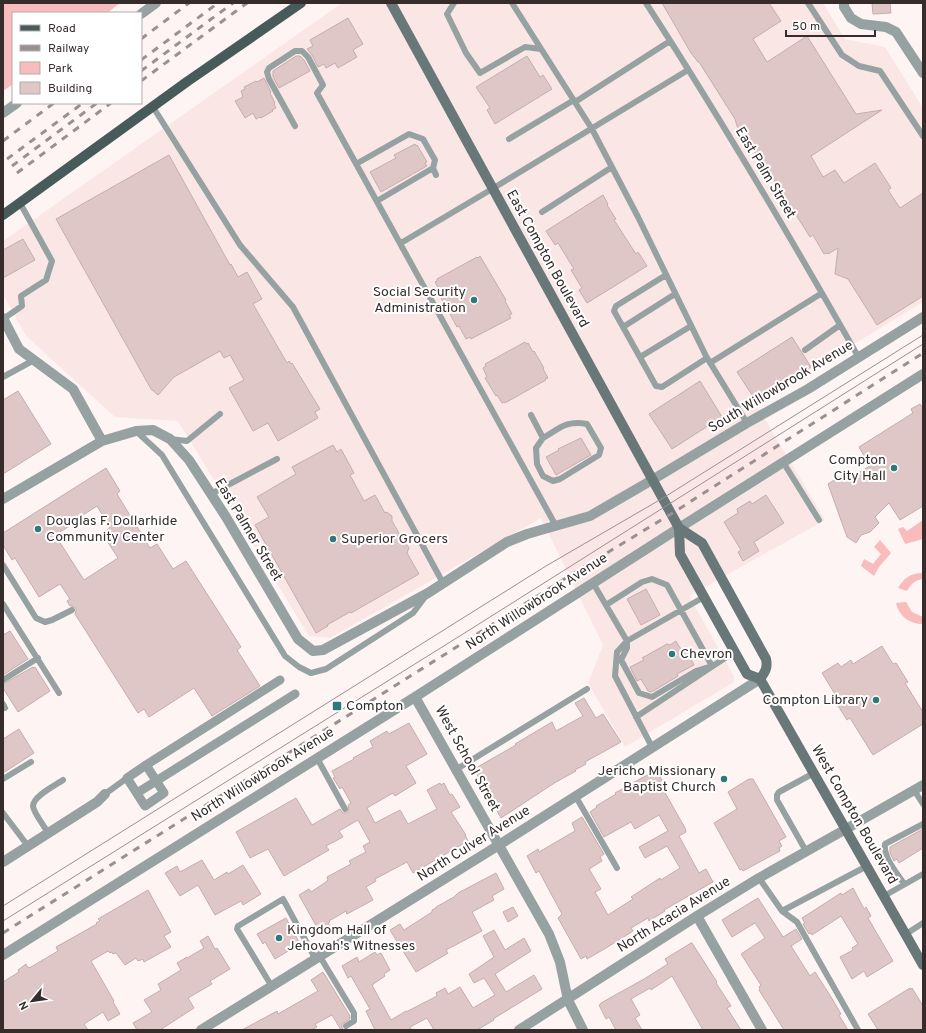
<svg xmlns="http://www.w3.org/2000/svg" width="926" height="1033" viewBox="0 0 926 1033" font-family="Overpass,sans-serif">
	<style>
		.built { fill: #fbe6e6 }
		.green { fill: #f8bcbc }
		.building { fill: #e0c7c7; stroke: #c5adad; fill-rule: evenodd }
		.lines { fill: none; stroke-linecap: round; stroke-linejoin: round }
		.service { stroke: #96a1a1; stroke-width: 6 }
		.pedestrian { stroke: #96a1a1; stroke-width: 9 }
		.minor { stroke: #96a1a1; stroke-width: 10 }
		.tertiary { stroke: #96a1a1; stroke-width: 10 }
		.secondary { stroke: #687878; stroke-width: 10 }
		.primary { stroke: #485b5b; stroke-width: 10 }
		.tram { stroke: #9a9090; stroke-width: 1 }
		.rail { stroke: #9a9090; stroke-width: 3; stroke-dasharray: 7 7; stroke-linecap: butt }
		.poi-dot { fill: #30797a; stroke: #fff; stroke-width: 1.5 }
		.labels { text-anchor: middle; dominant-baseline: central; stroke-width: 4; stroke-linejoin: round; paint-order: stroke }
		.street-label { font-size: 14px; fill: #362c2c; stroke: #fff }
		.poi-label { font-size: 14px; fill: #362c2c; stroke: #fff; text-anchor: start }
	</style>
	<rect width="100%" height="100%" fill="#fef4f3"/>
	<path class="built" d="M342,3H823L845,39L885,47L923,108V302L756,404L825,520L689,596L734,676V682L625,747L588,683L603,645L541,518L330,638L309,636L178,421L115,417L26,336L3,294V241Z"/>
	<path class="green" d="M3,3H120L107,13H13V84L3,91Z
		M923,520V539L905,544L898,529L903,527L907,531Z
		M880,540L891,553L879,567L874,576L861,566L864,559L873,564L881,554L874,547Z
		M923,573V579C915,580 911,584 907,591L898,588C904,578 911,573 923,573Z
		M906,602L912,612L923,617V624C909,624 899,616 896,603Z"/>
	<path class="building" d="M662,3H769L781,21L753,39L767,62L807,36L856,114L882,110L811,156L823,177L835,170L844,183L875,163L891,188L888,190L900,208L923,193V296L877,325L848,279L835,274L838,248L828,254L827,253L824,254L813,235L810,237L757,153L756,154L751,148L737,126L735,119L699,62H698L691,53Z
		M872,3H890L891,13L873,14Z
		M348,18L363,44L353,50L357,57L338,68L335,63L326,68L324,64L318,67L312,55L307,49L313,46L310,40Z
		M296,56H300L304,60L310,71L279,88L273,77V71Z
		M527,56L540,77L543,75L552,89L495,124L487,110L490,108L476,87Z
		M264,78L271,92L270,93L275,103L274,104L276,108L272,110L273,111L261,118L260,117L256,119L253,113L245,118L235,101L243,97L241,91L245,89L244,87L256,81L257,82Z
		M415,144L416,146L417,145L427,162L425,163L427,166L381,192L370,172L396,158L394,155Z
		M169,155L230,265L231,264L238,277L247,272L262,299L253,304L287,363L289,361L291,364L292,363L320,409L315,412L318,418L278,441L268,423L253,431L229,388L244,380L230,355L224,358L220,351L174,377L158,395L151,389L56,219Z
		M603,195L608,204L607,205L616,219L614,220L636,254L638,252L647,266L587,303L579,290L582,288L571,270L574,269L558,243L555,245L546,231Z
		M23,239L35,260L3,278V250Z
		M480,256L506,300L505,301L512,314L509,315L511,318L471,339L470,337L466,339L459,326L457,327L440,296L442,295L435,282L437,281V279L477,257L478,258Z
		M792,337L811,367L756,401L737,372Z
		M525,342L526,344L528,343L533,352L534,351L544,368L543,369L548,378L545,379L546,380L505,403L504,402L502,403L497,395L496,396L485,378L487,377L483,368L486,366L485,364Z
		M700,381L722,417L672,449L649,414Z
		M18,391L51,444L3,474V400Z
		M920,404L922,407H923V506L900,520L889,503L875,517L879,523L870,532L861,535L856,543L847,537L828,484L850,470L853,476L870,466L859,447L913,413L911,409Z
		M581,438L591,455L556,475L546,457L559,450L558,449Z
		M333,445L337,452L341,449L354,473L350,475L364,501L375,495L385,513L387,512L392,516V521L404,542L408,546L409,548L407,553L419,574L351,613L350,612L327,625L328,626L316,633L255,525L269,517L257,497L296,474L292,467Z
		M106,468L120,491L117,494L150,548L157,544L173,569L186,561L241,647L237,650L260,686L212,716L194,688L149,717L144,709L138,713L75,614L76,611V608L73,606H70L67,601L70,599L60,584L39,597L15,558L12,560L3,545V533ZM97,506L110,528L102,533L118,558L84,580L55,535L73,524L72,522Z
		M766,495L784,523L754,542L759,551L743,561L738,552L741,550L724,522L738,513L737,509L750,501L752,504Z
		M646,589L660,615L641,625L627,599Z
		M10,631L28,659L3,675V635Z
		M676,641L680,648L686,650L694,665L677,674L678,676L655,690L651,692L648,691L641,679L637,681L630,667L644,660L642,658L667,644L670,645Z
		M882,646L893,664L896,663L908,682L905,683L923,712V724L873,755L850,718L847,720L835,701L838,699L822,673L838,663L841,667L851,660L853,664Z
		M33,667L34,668L35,667L50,691L18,712L3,688V684Z
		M584,698L596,718L603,714L621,742L585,762L586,764L575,770L576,771L556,782L501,818L474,769L516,745L515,744L552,722L556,731L583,716L575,703Z
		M409,723L427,754L406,766L416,783L395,796L393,793L367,808L375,823L400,810L408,824L437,809L427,790L440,783L441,785L444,783L450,795L452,794L460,807L451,812L466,835H465L468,841L413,873L407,862L375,879L376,881L366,887L373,900L347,914L346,911L329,921L330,922L328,923L330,926L319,931L299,895L309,889L311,892L326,882L328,880L327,877L351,864L349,861L366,852L363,846L370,842L358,820L339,831L343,837L326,846L329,850L284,876L268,849L250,858L236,832L296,798L312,825L340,809L343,813H347L349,809L348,805L351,803L342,787L340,789L333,778L335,777L332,771L354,759L353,758L373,747L370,741L387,731L389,734Z
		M19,729L34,753L3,773V739Z
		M656,770L662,780L659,782L685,828L686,832L679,836L699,873L706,869L713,882L664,910L665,911L649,921L648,918L631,928L633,931L606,948L587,959L586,956L581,959L558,918L562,914L549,890L539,871L536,873L527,856L538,849L539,852L575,831L572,823L582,817L604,854L600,857L602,861L589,869L601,889L595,892L608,915L633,899L631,897L660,878L661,880L680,868L667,846L645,858L639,847L668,831L659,815L635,829L631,822L604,837L590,812L597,807L596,806L616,794L615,793Z
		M749,779H753L786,837L779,841L782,846L779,848L780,851L743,871L742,869L740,870L714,823L737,809L728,792Z
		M923,829V848L899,863L897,859L894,861L890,853V847Z
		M202,860L214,880L227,872L228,874L243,865L261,894L243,905L241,901L215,915L198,885L180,896L165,873L177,866L180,872Z
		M496,873L504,889L492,896L494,900L472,912L482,931L446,950L448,953L445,955L416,972L390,930L400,924L404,930L432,912V910L436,908V907L454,897L458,893Z
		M853,888L864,909L866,907L871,916L868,918L893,961L867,977L864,971L852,979L840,957L853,950L852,948L858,944L841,916L812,935L811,933L809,934L803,924L805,923L802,918L841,893L842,895Z
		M148,890L171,932L164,936L171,947L144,962L143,959L138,961L136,958L125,965L116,953L113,954L112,952L110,953L108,951L91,961L114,1001L113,1002L120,1014L108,1021L103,1012L84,1024L88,1030H3V982L19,972L18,970L26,964L28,968L31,967L58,951L56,947L97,924L96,923L100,921L98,919Z
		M758,898L783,937L796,929L802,939L791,946L810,976L815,972L831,997L841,1014L839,1015L848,1030H784L759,990L760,989L759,987L761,985L741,954L765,938L755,923L732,937L722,920Z
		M513,907L518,916L508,922L503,912Z
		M286,918L300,944L275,959L265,942L263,944L257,934Z
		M494,930L505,950L524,938L531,951L495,974L506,992L534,975L542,989L493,1019L494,1020L477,1030H434L427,1018L410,1027L412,1030H375L366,1011L370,1009L351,976L348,978L342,966L357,957L359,962L375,952L377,955L381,953L390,970L384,974L385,976L372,985L391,1020L406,1011V1012L437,996L436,993L445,988L448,994L460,987L473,1008L495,995L484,978L474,983L469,974L494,957L483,936Z
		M208,936L215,949L217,948L230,969L210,981L212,984L188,998L194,1008L160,1030H137L133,1023L152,1012L144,1000L161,990L158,984L181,970L177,963L187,957V958L204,948L200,941Z
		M691,943H692L717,982L716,983L731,1006L727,1008L741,1030H703L672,976L651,990L650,988L631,999L640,1015L635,1018L642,1030H616L609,1017L606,1019L599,1005L601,1004V1003L644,979L668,964L665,959Z
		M323,972L350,1016V1019L342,1024V1028L344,1030H341L332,1015L315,1024L317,1027L311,1030H242L277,1011L278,1014L318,991L311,980Z
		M910,988V990L912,988L923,1006V1030H878L868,1014Z"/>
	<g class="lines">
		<path class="service" d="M454,3L447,14L466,53L480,73L525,47L541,49
			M512,3L592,129L638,217L706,356L747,423
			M646,3C721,119 791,238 859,358
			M808,3L842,55L859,66L880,71L923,136
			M575,102L670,41
			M153,107L240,245L293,307L443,583
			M295,126L269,79L267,72L269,68L295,51H302L308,57L323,85L317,93L556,526
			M509,139L574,100
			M356,164L409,134L423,139L435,160L433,168L436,175
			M377,201L433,168
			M542,212L612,167
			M401,243L492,189L688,70
			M675,294L623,327L656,386L662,387L707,358
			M3,319L22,306L21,296L46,280L52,261L20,203
			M623,327L614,311L616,306L666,275
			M805,350L840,325
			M640,357L691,326
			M710,363L822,293
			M3,377L34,360
			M531,415L543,438L536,448L537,464L543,476L553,481L560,479L599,455L601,448L587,424C567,420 560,428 543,438
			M136,431L162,455L285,656L299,667L311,673L326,669L413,613L425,597
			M170,439L187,441L220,414
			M783,462L819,520
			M211,494L277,459
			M3,565L36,618L45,622L52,620L72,610
			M593,583L627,641V648L621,660L639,693L652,697L696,671L712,666L667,585L652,579L642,582L606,605
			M3,604L59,693
			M3,680L38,658
			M3,704L5,708
			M636,717L734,652
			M652,747L615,676L617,652L627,641L704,597
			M317,758L345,809
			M457,769L587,689
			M3,779L31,762
			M914,790L923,804
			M105,794L127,778
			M576,797L617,868
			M3,813L28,846
			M48,833C45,827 33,812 33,806C33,796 56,785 63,780
			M806,851L777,800V795L779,792L814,773
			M759,878L782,911L797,922L858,1030
			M904,884C897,873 883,857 885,844L923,824
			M884,896L923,874
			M782,911L867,866
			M906,934L923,923
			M319,955L354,1013V1021L346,1026
			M271,985L237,929L238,926L283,899L315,958"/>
		<path class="pedestrian" d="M146,765L164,793L145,806L127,778L146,765L280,680
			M137,793L295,694"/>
		<path class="minor" d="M844,3V7L851,18L861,24L886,27L896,32L923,73
			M3,318L19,349L73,389L102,441
			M3,499L102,441L136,431L153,430L170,439L189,460L226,517L298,639L313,651L323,650L428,593L507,542L527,534L590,516L652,480
			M415,697L549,934L560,962L568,1000L583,1030
			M3,862L97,802L105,794
			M697,916L762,1030
			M3,955L415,697L679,528
			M201,1030L499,845L760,679
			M519,1030L697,916L759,878L846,829"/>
		<path class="tertiary" d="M141,14L156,3
			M3,113L17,103
			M652,480L747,423L808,389L923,317
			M679,528L923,374
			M846,829L923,785"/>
		<path class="secondary" d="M391,3L679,528L702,543L766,659C768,668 765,672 760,679
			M679,528L680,554L747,674L760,679L923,965"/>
		<path class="primary" d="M3,215L188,81L301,3"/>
		<path class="tram" d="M3,906L546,566L663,498L923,335
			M3,921L471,629L923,344"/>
		<path class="rail" d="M141,39L189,3
			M141,60L218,3
			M141,71L233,3
			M141,81L247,3
			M3,141L54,103
			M7,159L83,103
			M12,166L97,103
			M17,173L111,103
			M3,933L569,576L671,514L923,353"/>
	</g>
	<g class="poi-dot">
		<circle cx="474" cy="300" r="4"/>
		<circle cx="894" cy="468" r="4"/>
		<circle cx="38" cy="529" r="4"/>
		<circle cx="333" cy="539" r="4"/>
		<circle cx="672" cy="654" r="4"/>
		<circle cx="876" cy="700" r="4"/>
		<rect x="332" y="701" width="10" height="10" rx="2"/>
		<circle cx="724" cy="779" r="4"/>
		<circle cx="279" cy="938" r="4"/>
	</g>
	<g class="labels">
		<g class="street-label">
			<text transform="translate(765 173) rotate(59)">East Palm Street</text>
			<text transform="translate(547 259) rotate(61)">East Compton Boulevard</text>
			<text transform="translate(781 387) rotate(-31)">South Willowbrook Avenue</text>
			<text transform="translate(248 530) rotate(59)">East Palmer Street</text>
			<text transform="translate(537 602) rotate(-33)">North Willowbrook Avenue</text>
			<text transform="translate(467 759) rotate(61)">West School Street</text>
			<text transform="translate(263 775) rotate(-32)">North Willowbrook Avenue</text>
			<text transform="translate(854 815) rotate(60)">West Compton Boulevard</text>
			<text transform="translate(474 844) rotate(-32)">North Culver Avenue</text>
			<text transform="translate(674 915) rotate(-32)">North Acacia Avenue</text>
		</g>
		<g class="poi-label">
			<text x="466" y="292" text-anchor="end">Social Security<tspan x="466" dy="16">Administration</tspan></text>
			<text x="886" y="460" text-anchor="end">Compton<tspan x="886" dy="16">City Hall</tspan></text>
			<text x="46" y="521">Douglas F. Dollarhide<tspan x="46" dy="16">Community Center</tspan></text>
			<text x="341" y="539">Superior Grocers</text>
			<text x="680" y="654">Chevron</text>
			<text x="868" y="700" text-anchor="end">Compton Library</text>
			<text x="346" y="706">Compton</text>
			<text x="716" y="771" text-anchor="end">Jericho Missionary<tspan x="716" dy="16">Baptist Church</tspan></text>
			<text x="287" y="930">Kingdom Hall of<tspan x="287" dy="16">Jehovah's Witnesses</tspan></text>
		</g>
	</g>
	<rect width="926" height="1033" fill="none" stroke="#362c2c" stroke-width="8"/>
	<rect x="12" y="12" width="130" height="92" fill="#ffffff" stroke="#afabab"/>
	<rect x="20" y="25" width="20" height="6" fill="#485b5b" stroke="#afabab"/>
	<text x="48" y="32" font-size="12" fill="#362c2c">Road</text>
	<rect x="20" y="45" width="20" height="6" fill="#9a9090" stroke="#afabab"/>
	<text x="48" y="52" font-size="12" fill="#362c2c">Railway</text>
	<rect x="20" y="62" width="20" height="12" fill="#f8bcbc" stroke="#afabab"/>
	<text x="48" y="72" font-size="12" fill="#362c2c">Park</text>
	<rect x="20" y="82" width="20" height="12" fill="#e0c7c7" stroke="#afabab"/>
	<text x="48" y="92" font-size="12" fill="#362c2c">Building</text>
	<g transform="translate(32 1001) rotate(241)" stroke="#ffffff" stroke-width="3" paint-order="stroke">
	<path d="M0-3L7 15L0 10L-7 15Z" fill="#362c2c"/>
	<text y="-6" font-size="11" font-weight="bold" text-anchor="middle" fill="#362c2c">N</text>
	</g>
	<path d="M786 30v6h89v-6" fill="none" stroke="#362c2c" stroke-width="2"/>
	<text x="792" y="30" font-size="12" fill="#362c2c" stroke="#ffffff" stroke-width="3" paint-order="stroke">50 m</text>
</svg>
